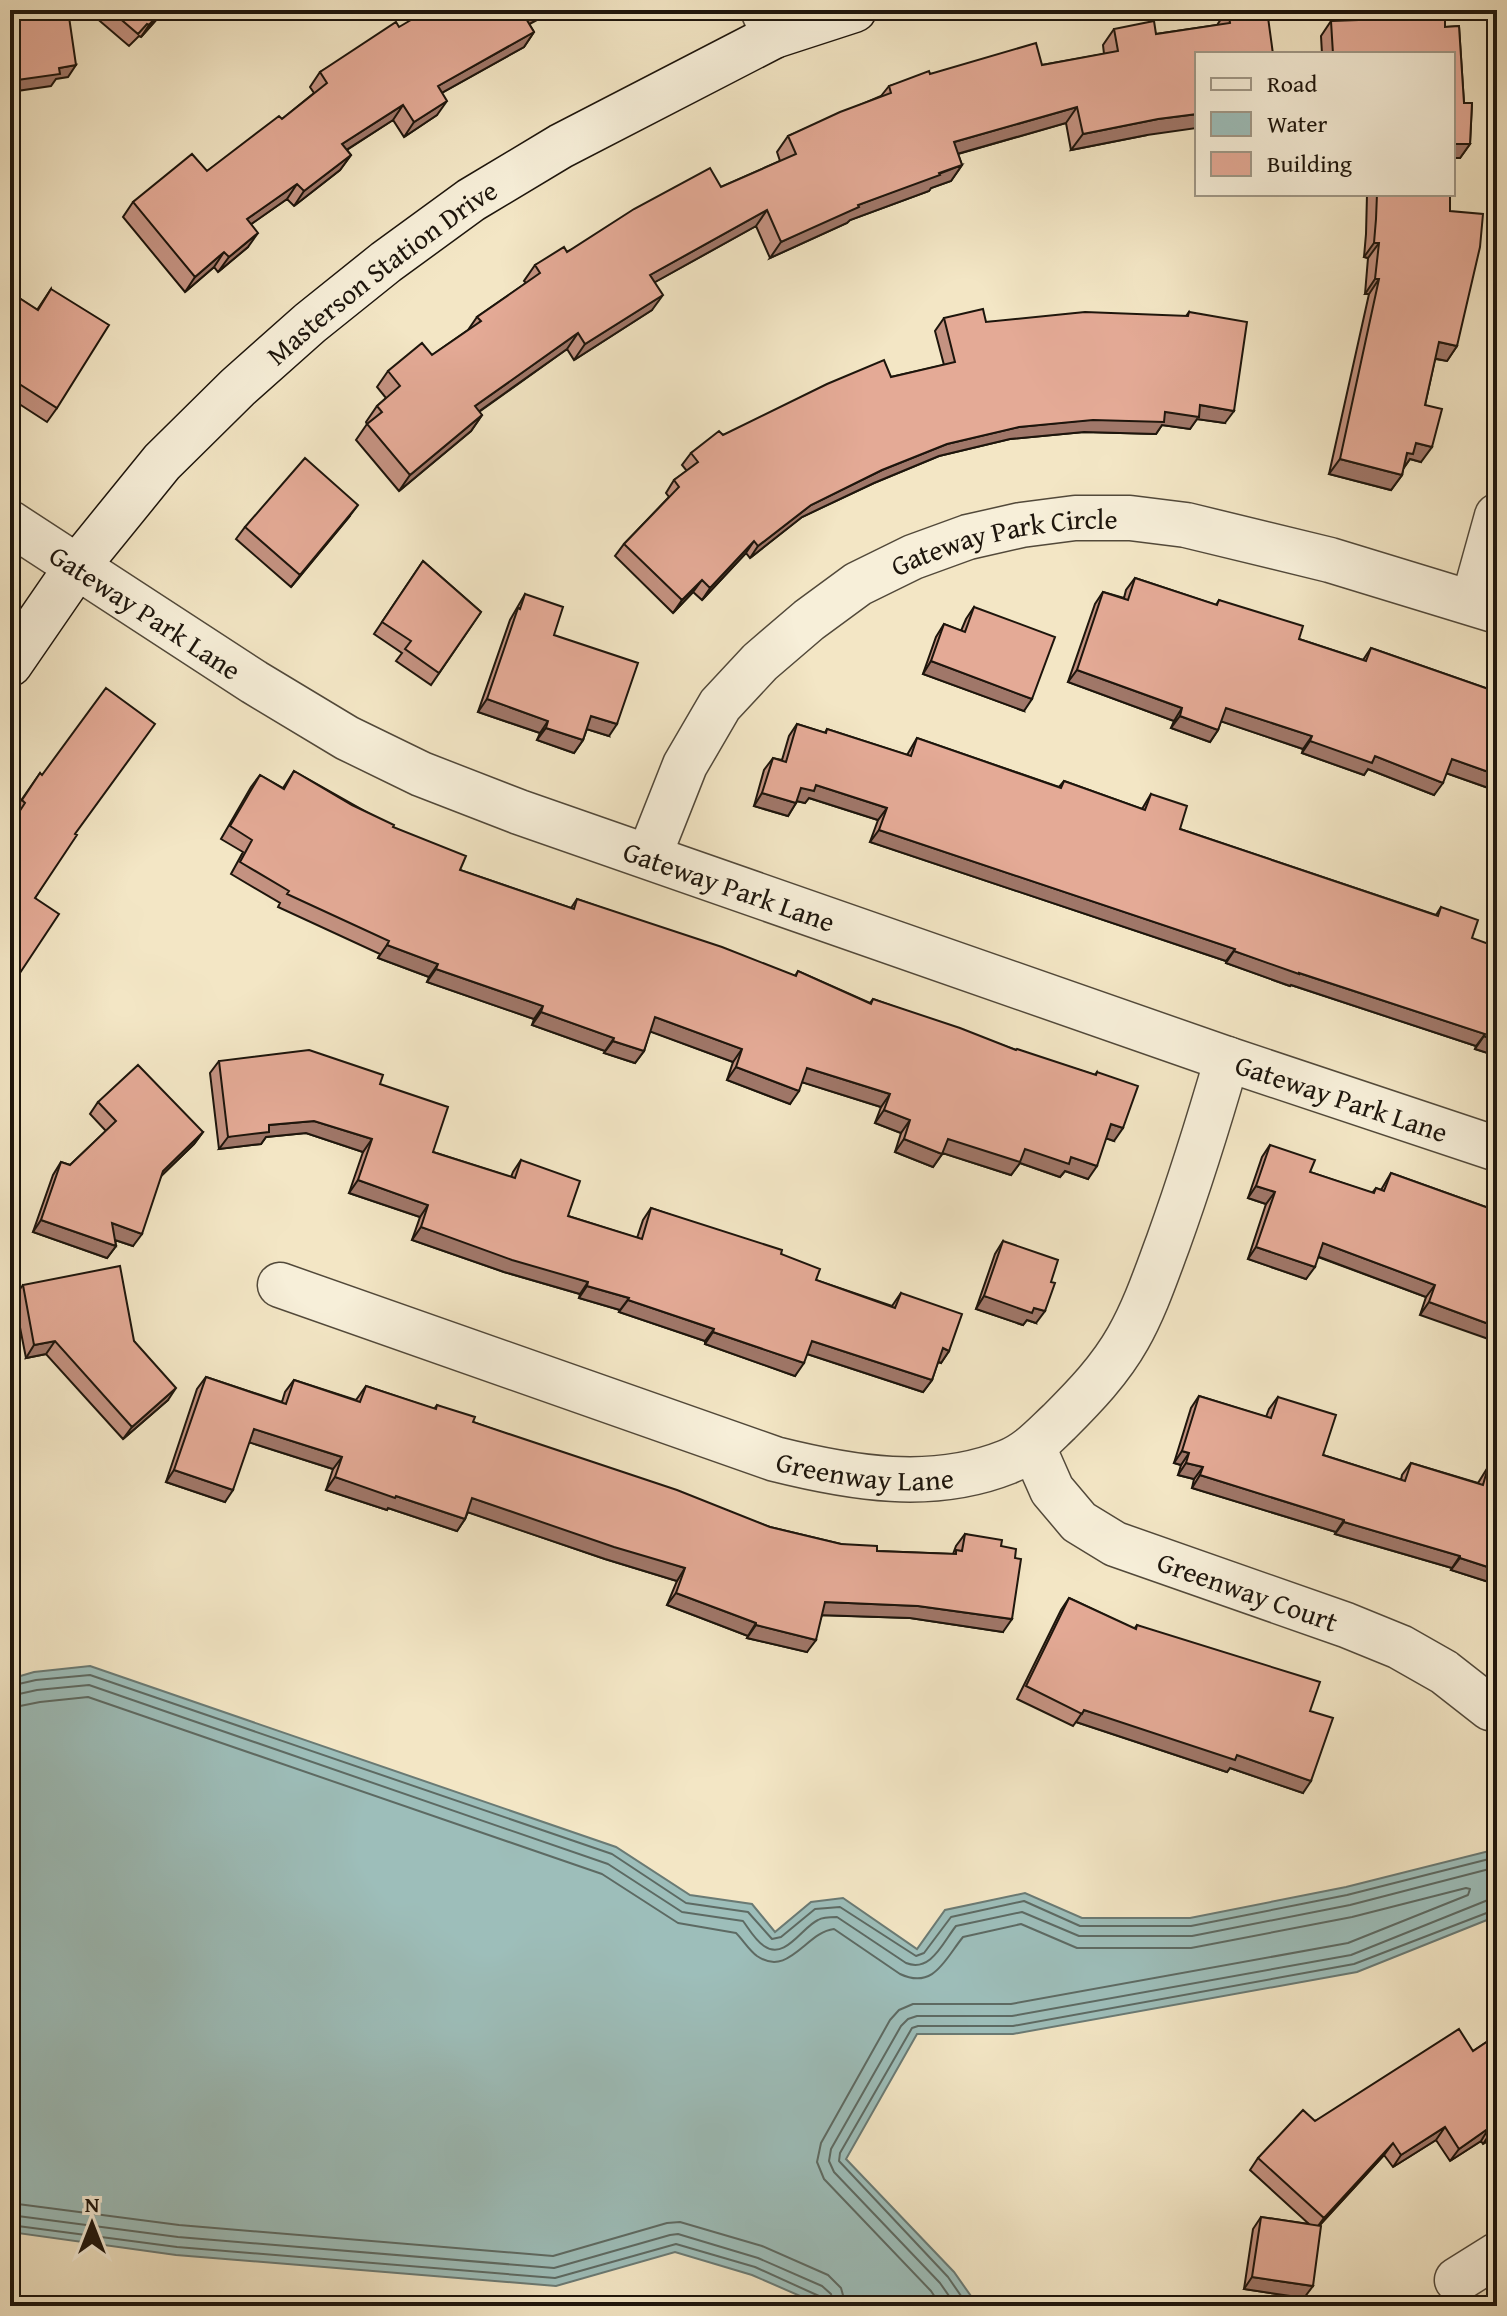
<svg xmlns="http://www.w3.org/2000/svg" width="1507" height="2316" viewBox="0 0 1507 2316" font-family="'Gentium Book Plus',serif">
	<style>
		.water { fill: #9dbeba; stroke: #6a7a74; stroke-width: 2 }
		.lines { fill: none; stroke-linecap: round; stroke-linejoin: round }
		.shore { stroke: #5d6a63; stroke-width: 2 }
		.street-casing { stroke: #52493a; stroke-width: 47 }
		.secondary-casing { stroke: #1d150c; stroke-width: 47 }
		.street { stroke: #f7efd9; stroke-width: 44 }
		.secondary { stroke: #f7efd9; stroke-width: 44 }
		.wall { fill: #c49281; stroke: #1d150c; stroke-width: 2 }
		.shaded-wall { fill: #a07769; stroke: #1d150c; stroke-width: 2 }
		.building { fill: #e4aa96; stroke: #1d150c; stroke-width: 2 }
		.labels { text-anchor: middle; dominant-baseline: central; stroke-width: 7; stroke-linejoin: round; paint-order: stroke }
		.street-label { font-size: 28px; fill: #1d150c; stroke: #f7efd9 }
	</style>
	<rect width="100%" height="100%" fill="#f3e6c5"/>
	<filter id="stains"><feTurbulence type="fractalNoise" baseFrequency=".0025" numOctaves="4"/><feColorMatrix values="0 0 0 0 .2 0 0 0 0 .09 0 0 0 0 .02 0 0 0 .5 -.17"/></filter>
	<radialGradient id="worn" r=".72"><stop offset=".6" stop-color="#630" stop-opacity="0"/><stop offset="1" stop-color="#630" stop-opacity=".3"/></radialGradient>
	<path class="water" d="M90,1666L616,1847L690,1895L752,1904L775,1932L811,1902L843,1898L917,1949L945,1910L1025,1893L1082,1918H1190L1346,1887L1497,1849V1916L1357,1972L1013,2034H917L846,2159L954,2272L978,2306H823L752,2275L675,2252L556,2286L176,2255L10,2232V1679L34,1672Z"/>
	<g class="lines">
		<path class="shore" d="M10,1686L36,1680L90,1675L612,1854L686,1903L748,1912L772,1939L781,1937L815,1909L840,1907L916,1956L924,1953L951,1917L1024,1901L1080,1926H1191L1347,1895L1497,1857
			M10,1696L37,1690L89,1685L608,1864L682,1912L743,1921C749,1929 755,1940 764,1946C785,1961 802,1927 818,1920C823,1917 832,1917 837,1917L906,1963C931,1973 943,1942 956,1926L1022,1912L1079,1936H1192L1350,1905L1497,1867
			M10,1708L40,1702L88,1697L602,1874L678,1923L736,1933C743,1940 749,1950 757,1956C789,1978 806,1932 834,1929L900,1974C934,1990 945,1959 963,1937L1021,1924L1077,1948H1191L1352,1917L1466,1888L1470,1889L1468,1895L1348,1943L1011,2004H913L899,2010L890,2020L821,2143L817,2162L824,2179L931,2291L941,2306
			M10,2203L179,2225L553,2256L667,2223L680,2222L762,2246L828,2275L841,2288L846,2306
			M10,2215L178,2237L554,2268L670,2235L678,2234L758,2258L822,2286L831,2294L834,2306
			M10,2225L177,2247L555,2278L676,2244L755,2267L819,2296L823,2300V2306
			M956,2306L940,2283L834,2172L829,2161L831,2149L901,2026L908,2019L917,2016H1012L1351,1955L1488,1900L1497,1899
			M968,2306L948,2277L839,2161L840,2153L912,2028L918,2026H1013L1354,1964L1497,1909"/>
		<g class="street-casing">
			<g id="street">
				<path d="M763,10L774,36"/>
				<path id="s1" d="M10,523L254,682L347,738L421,774L519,812L1227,1059L1497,1149"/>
				<path d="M1473,602L1497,516"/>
				<path id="s2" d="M649,856L685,765L720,705L760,662L809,620L858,584L913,557L968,537L1021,525L1075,518H1130L1186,525L1330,560L1497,611"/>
				<path id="s3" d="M280,1285L775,1459C851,1478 932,1492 1007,1462C1028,1454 1043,1437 1059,1422C1085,1396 1110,1370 1128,1338C1145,1308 1156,1275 1168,1243C1190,1182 1209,1121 1227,1059"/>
				<path id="s4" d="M1033,1447L1052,1490L1079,1522L1115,1544L1346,1625L1400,1647L1444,1672L1490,1708"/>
				<path d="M1457,2280L1497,2255"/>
			</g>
		</g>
		<g class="secondary-casing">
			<g id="secondary">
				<path id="s5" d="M10,664L76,568L162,462L238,387L310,323L386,262L471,200L561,146L774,36L854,10"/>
			</g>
		</g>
		<use href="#street" class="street"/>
		<use href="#secondary" class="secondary"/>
	</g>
	<path class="wall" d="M87,10H165L141,37L139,36L129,46Z
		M1227,10H1267L1147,135L1071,150L1066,123L958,154L962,165L951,181L931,188L929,191L850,220L847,223L770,258L756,226L655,282L652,310L574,360L567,349L479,412L482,415L471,431L399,491L356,440L367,424L366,422L377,406L386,398L377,387L388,371L432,355L468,330L477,317L526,283L524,281L535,265L721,187L780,161L777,152L788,136L881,96L889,86L930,74L1042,65L1104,54L1103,45L1114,29L1156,34L1217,25Z
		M1354,10H1445V27L1459,26L1464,103H1472L1470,144L1460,158H1453V54H1322L1321,36L1331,21L1349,20V17Z
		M529,24L534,32L524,47L442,93L437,115L404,137L393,120L347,150L351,155L340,170L294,206L287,199L251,224L248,247L218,272L214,267L185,292L123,217L133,202L207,171L282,119L314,93L310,87L320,72L399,27Z
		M1367,194H1450V211L1457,346L1447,361L1435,359L1425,405L1421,462L1410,459L1403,469L1402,475L1391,490L1329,474L1369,294H1365L1368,258L1364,257L1366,234Z
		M51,289L57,408L47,422L10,398V292L37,310Z
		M1189,312L1225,423L1197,419L1190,429L1162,425L1156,434L1084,432L1010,439L939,456L874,483L802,517L750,558L746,553L702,600L693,592L673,613L615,556L624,544L669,497L666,493L674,480L687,471L682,465L691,453L723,435L891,377L944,365L935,331L944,318L986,322L1186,316Z
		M349,517L291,587L236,539L245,527Z
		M423,561L481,612L431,685L396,661L402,653L374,634Z
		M1135,578L1216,605L1219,600L1299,639L1363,660L1371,648L1497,692V791L1446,773L1434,795L1368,769L1364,775L1302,753L1303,749L1221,721L1218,730L1210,742L1171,728L1174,721L1068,682L1095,604L1103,592L1124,598L1126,590Z
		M525,594L554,635L609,736L587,729L583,740L574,753L537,740L540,733L478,712L510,620Z
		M974,607L1024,711L923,674L936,637L944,624L961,631L966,619Z
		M797,724L825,733L827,729L907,755L917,738L1059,787L1064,781L1142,809L1151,794L1180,829L1436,915L1441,907L1472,938L1497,1056L1475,1049L1476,1046L1291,985L1290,986L1226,963V961L870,842L878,820L809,798L805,803L797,801L788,816L754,806L764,770L773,758L782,760L789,736Z
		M294,771L393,827L460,870L571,908L577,899L795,976L798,971L870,1003L873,999L1016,1050L1095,1075L1097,1072L1114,1141L1106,1138L1088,1179L1065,1171L1060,1177L1020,1163L1011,1175L943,1153L933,1167L895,1152L901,1133L875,1123L881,1107L802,1082L790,1104L727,1080L733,1062L650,1031L644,1051L635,1063L604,1053L605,1051L532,1025L534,1019L427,982L429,977L378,958L380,954L278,907L280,903L231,874L243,852L221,839L251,787L260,775L283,788Z
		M40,773L75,834L35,898L10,988L15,818L11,815Z
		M219,1061L380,1084L433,1152L511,1177L513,1172L521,1160L568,1216L637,1238L643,1220L651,1208L781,1254L816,1280L892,1306L901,1293L949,1351L941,1363L938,1362L932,1380L923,1392L807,1354L795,1376L705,1344V1341L619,1312L620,1310L579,1298L580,1294L504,1272L412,1240L420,1217L349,1193L363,1152L306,1133L266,1137L261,1144L219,1149L210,1073Z
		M98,1102L203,1132L194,1144L161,1176L133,1246L115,1240L116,1246L107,1258L33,1232L53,1175L61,1162L70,1165L106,1131L90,1114Z
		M1270,1145L1310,1172L1372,1193L1376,1188L1381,1190L1391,1173L1497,1211L1420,1315L1426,1297L1318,1257L1306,1279L1248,1259L1266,1204L1248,1198L1262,1157Z
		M1003,1241L1036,1323L1027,1320L1023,1325L976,1309L995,1254Z
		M23,1285L134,1341L168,1400L123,1439L46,1354L26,1358L14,1297Z
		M206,1377L282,1402L285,1392L294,1380L356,1400L366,1386L434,1409L437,1405L473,1422L770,1527L841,1544L877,1551L953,1554L956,1546L965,1534L1001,1546L1003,1632L910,1618L822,1615L807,1652L747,1638L748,1636L667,1605L677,1581L605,1559L468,1512L465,1519L457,1531L388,1508L387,1510L326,1490L333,1469L249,1442L225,1502L166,1482L197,1389Z
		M1199,1396L1266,1417L1269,1409L1278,1397L1323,1455L1401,1480L1402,1475L1411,1463L1478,1483L1488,1467L1497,1470V1576L1492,1583L1451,1570L1452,1568L1335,1534L1336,1532L1192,1488L1194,1479L1178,1475L1181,1465L1174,1463L1191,1408Z
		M1069,1598L1134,1629L1137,1625L1310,1711L1303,1793L1230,1768L1227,1772L1076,1722L1073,1726L1017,1699L1061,1610Z
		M1497,2035V2135L1483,2144L1481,2141L1450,2161L1436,2140L1393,2167L1384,2155L1319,2226L1304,2298L1244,2289L1253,2229L1261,2217L1309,2224L1250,2170L1258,2158L1315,2121L1473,2051Z"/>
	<path class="shaded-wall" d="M162,10H165L141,37L149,25Z
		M538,10H555L515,32L525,17Z
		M534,32L524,47L427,101L438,86Z
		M76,65L68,77L56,79L51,86L10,92V81L59,68Z
		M447,101L437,115L404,137L414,122Z
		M403,105L393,120L332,159L342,144Z
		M1077,107L1066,123L943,158L954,142Z
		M1197,114V128L1147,135L1071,150L1083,134L1158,119Z
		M1453,144H1470L1460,158H1453Z
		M351,155L340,170L294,206L304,191Z
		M962,165L951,181L931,188L929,191L850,220L847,223L770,258L781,242L858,205Z
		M297,184L287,199L237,234L247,219Z
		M767,210L756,226L639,291L650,275Z
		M258,233L248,247L218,272L229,257Z
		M1374,243H1379L1368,258L1364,257Z
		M224,252L214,267L185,292L195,277Z
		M1375,279H1379L1369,294H1365Z
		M663,295L652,310L574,360L585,344Z
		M578,333L567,349L464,422L475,406Z
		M1439,342L1457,346L1447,361L1428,357Z
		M1200,405L1234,411L1225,423L1197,419L1190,429L1162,425L1156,434L1084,432L1010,439L939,456L874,483L802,517L750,558L758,546L811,505L882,470L947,444L1019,427L1165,412Z
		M482,415L471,431L399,491L410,475Z
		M1416,443L1432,447L1421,462L1410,459L1403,469L1407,453Z
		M1340,459L1402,475L1391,490L1329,474Z
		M358,505L349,517L291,587L300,575Z
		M754,541L746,553L702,600L710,588Z
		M702,580L693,592L673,613L682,600Z
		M931,661L1032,699L1024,711L923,674Z
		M1077,670L1182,708L1174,721L1068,682Z
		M487,699L548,721L540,733L478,712Z
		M1226,708L1312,736L1303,749L1217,720Z
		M591,716L617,724L609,736L583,728Z
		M1180,716L1218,730L1210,742L1171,728Z
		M546,728L583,740L574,753L537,740Z
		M1310,741L1375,756L1443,783L1434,795L1368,769L1364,775L1302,753Z
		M1452,759L1497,775V791L1443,772Z
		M816,785L887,808L878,820L809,798L805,803L792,800L801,788Z
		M762,793L796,803L788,816L754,806Z
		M879,830L1235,949L1226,961L870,842Z
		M387,945L438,964L429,977L378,958Z
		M1234,951L1299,973L1485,1034L1476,1046L1291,985L1290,986L1226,963Z
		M436,969L543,1006L534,1019L427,982Z
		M541,1012L614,1038L605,1051L532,1025Z
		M655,1017L742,1049L733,1062L646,1030Z
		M1484,1036L1497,1041V1056L1475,1049Z
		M613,1041L644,1051L635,1063L604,1053Z
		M736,1067L799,1091L790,1104L727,1080Z
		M807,1068L890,1094L881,1107L798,1081Z
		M884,1110L910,1120L901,1133L875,1123Z
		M314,1121L372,1139L363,1152L306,1133L266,1137L261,1144L219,1149L228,1137L269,1125Z
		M1111,1124L1123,1128L1114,1141L1102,1137Z
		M203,1132L194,1144L154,1183L163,1171Z
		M904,1139L942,1154L933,1167L895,1152Z
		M948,1139L1025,1149L1071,1157L1097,1166L1088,1179L1065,1171L1060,1177L1020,1163L1011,1175L939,1152Z
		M358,1180L428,1205L420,1217L349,1193Z
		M1256,1186L1275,1192L1266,1204L1248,1198Z
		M41,1220L116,1246L107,1258L33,1232Z
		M112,1223L142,1234L133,1246L103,1236Z
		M421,1227L588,1282L580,1294L504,1272L412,1240Z
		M1323,1243L1435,1285L1426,1297L1314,1255Z
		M1256,1247L1315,1267L1306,1279L1248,1259Z
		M587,1286L629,1298L620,1310L579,1298Z
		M984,1296L1034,1308L1045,1311L1036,1323L1027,1320L1023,1325L976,1309Z
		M628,1300L714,1329L705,1341L619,1312Z
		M1429,1302L1497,1327V1342L1420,1315Z
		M713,1332L804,1363L795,1376L705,1344Z
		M55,1341L46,1354L26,1358L34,1345Z
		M812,1341L932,1380L923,1392L804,1353Z
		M943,1348L949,1351L941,1363L934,1360Z
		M176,1388L168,1400L123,1439L132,1427Z
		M254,1429L342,1457L333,1469L245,1441Z
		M1182,1451L1189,1453L1181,1465L1174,1463Z
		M1186,1463L1203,1467L1194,1479L1178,1475Z
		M174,1470L233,1490L225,1502L166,1482Z
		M1200,1475L1344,1520L1336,1532L1192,1488Z
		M335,1477L396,1496L465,1519L457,1531L388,1508L387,1510L326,1490Z
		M472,1498L685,1568L677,1581L605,1559L464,1511Z
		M1344,1522L1460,1556L1452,1568L1335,1534Z
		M1460,1558L1497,1570V1576L1492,1583L1451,1570Z
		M676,1593L756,1623L748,1636L667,1605Z
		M825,1602L918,1606L1012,1619L1003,1632L910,1618L816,1615Z
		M756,1625L816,1640L807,1652L747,1638Z
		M1084,1710L1237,1755L1311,1781L1303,1793L1230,1768L1227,1772L1076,1722Z
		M1445,2127L1436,2140L1393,2167L1401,2155Z
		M1489,2128L1481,2141L1450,2161L1459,2149Z
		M1497,2128V2135L1483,2144L1491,2132Z
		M1393,2143L1384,2155L1315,2230L1324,2218Z
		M1252,2277L1313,2286L1304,2298L1244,2289Z"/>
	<path class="building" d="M10,10H68L76,65L59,68L60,74L10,81Z
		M110,10H162L149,25L147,24L138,34Z
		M428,10H538L525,17L534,32L438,86L447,101L414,122L403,105L342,144L351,155L304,191L297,184L247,219L258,233L229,257L224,252L195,277L133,202L192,154L207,171L279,116L282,119L327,83L320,72L396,22L399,27Z
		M1228,10H1267L1273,54H1197V114L1158,119L1083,134L1077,107L954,142L962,165L939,173L940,175L858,205L859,207L781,242L767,210L650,275L663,295L585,344L578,333L475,406L482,415L410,475L367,424L382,412L377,406L400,386L388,371L422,343L432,355L481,321L477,317L540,273L535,265L564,247L567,252L634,209L710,168L721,187L796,154L788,136L840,112L891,93L889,86L929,71L930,74L1036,43L1042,65L1118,51L1114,29L1154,21L1156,34L1230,23Z
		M1359,10H1445V27L1459,26L1464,103H1472L1470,144H1453V54H1333L1331,21L1358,20Z
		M1377,194H1450V211L1483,214L1480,247L1457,346L1439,342L1425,405L1442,409L1432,447L1416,443L1413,454L1407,453L1402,475L1340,459L1379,279H1375L1379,243H1374L1376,219Z
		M51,289L109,325L57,408L10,378V292L38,310Z
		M983,309L986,322L1085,312L1188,316L1189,312L1247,322L1234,411L1200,405L1199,417L1165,412L1164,422L1093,420L1019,427L947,444L882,470L811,505L758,546L754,541L710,588L702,580L682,600L624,544L679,487L674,480L698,462L691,453L719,431L723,435L827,384L884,360L891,377L955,362L944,318Z
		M305,458L358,505L300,575L245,527Z
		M423,561L481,612L439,673L405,649L411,641L382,622Z
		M1135,578L1217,605L1219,600L1303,626L1299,639L1366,661L1371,648L1497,692V775L1452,759L1443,783L1375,756L1372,763L1310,741L1312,736L1226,708L1218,730L1180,716L1182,708L1077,670L1103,592L1128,600Z
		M525,594L563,607L554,635L638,663L617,724L591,716L583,740L546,728L548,721L487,699L518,608L520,609Z
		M974,607L1055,637L1032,699L931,661L944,624L965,632Z
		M106,688L155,724L75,834L77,835L35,898L59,914L10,988V826L25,803L22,800L40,773L42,775Z
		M797,724L826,733L827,729L911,756L917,738L1061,788L1064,781L1145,810L1151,794L1187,806L1180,829L1438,916L1441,907L1478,920L1472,938L1497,947V1041L1484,1036L1485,1034L1299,973V974L1234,951L1235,949L879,830L887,808L816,785L814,791L801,788L796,803L762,793L773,758L786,762Z
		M294,771L352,805L394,825L393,827L466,856L460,870L574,909L577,899L722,947L796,976L798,971L871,1004L873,999L960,1028L1016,1050L1017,1049L1096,1075L1097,1072L1138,1086L1123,1128L1111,1124L1097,1166L1071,1157L1069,1164L1025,1149L1020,1162L948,1139L942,1154L904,1139L910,1120L884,1110L890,1094L807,1068L799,1091L736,1067L742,1049L655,1017L644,1051L613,1041L614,1038L541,1012L543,1006L436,969L438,964L387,945L389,941L287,894L289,891L240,862L252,840L230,826L260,775L284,789Z
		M309,1050L383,1075L380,1084L448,1107L433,1152L515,1178L521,1160L580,1181L568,1216L642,1239L651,1208L782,1250L781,1254L820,1269L816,1280L895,1308L901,1293L962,1314L949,1351L943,1348L932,1380L812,1341L804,1363L713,1332L714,1329L628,1300L629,1298L587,1286L588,1282L512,1260L421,1227L428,1205L358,1180L372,1139L314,1121L269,1125V1132L228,1137L219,1061Z
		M138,1065L203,1132L163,1171L142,1234L112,1223L116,1246L41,1220L61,1162L70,1165L116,1121L98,1102Z
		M1270,1145L1315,1160L1310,1172L1374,1193L1376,1188L1384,1191L1391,1173L1497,1211V1327L1429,1302L1435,1285L1323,1243L1315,1267L1256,1247L1275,1192L1256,1186Z
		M1003,1241L1058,1260L1051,1282L1055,1283L1045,1311L1034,1308L1032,1313L984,1296Z
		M120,1266L134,1341L176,1388L132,1427L55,1341L34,1345L23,1285Z
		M206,1377L286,1404L294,1380L360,1402L366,1386L436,1409L437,1405L475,1417L473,1422L677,1490L770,1527L841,1544L877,1546V1551L956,1554V1550L962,1551L965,1534L1002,1540L1001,1546L1016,1549L1015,1558L1021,1559L1012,1619L918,1606L825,1602L816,1640L756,1625V1623L676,1593L685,1568L614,1547L472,1498L465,1519L396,1496L395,1498L335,1477L342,1457L254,1429L233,1490L174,1470Z
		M1199,1396L1271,1418L1278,1397L1336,1415L1323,1455L1405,1481L1411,1463L1483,1485L1488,1467L1497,1470V1570L1460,1558V1556L1344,1522V1520L1200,1475L1203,1467L1186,1463L1189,1453L1182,1451Z
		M1069,1598L1136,1629L1137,1625L1320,1682L1310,1711L1333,1718L1311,1781L1237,1755L1235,1760L1084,1710L1082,1714L1026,1686Z
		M1459,2029L1473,2051L1497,2035V2128L1491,2132L1489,2128L1459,2149L1445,2127L1401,2155L1393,2143L1324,2218L1258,2158L1303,2110L1315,2121Z
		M1261,2217L1321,2226L1313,2286L1252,2277Z
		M1317,2301L1319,2306H1307Z"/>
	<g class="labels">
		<g class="street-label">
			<text stroke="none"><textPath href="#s5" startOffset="544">Masterson Station Drive</textPath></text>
			<text stroke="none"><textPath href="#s2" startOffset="506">Gateway Park Circle</textPath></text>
			<text stroke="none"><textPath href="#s1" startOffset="162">Gateway Park Lane</textPath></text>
			<text stroke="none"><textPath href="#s1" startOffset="810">Gateway Park Lane</textPath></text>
			<text stroke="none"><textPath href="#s1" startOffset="1458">Gateway Park Lane</textPath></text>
			<text stroke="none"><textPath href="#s3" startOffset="616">Greenway Lane</textPath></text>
			<text stroke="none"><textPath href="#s4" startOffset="272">Greenway Court</textPath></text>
		</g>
	</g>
	<rect width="1507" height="2316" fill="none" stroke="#f3e6c5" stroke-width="40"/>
	<rect x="12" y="12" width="1483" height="2292" fill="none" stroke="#1d150c" stroke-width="4"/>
	<rect x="20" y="20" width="1467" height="2276" fill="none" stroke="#1d150c" stroke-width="2"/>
	<rect x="1195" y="52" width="260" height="144" fill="#f7efd9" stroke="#a09887" stroke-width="2"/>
	<rect x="1211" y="78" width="40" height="12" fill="#f7efd9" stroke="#a09887" stroke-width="2"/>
	<text x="1267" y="92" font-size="24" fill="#1d150c">Road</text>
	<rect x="1211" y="112" width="40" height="24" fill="#9dbeba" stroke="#a09887" stroke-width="2"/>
	<text x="1267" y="132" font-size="24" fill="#1d150c">Water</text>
	<rect x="1211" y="152" width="40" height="24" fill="#e4aa96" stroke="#a09887" stroke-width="2"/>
	<text x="1267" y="172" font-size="24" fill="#1d150c">Building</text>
	<g transform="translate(92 2224)" stroke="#f7efd9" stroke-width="6" paint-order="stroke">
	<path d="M0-6L14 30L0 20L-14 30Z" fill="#1d150c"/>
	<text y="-12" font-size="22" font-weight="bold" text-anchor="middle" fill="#1d150c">N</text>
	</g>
	<rect width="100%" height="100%" filter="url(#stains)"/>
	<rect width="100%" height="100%" fill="url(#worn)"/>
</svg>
